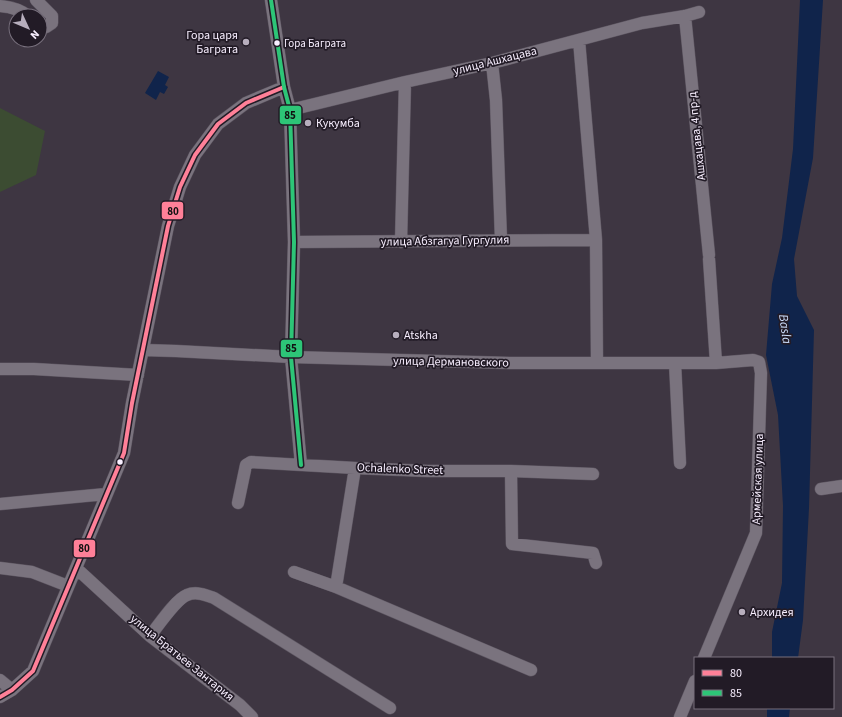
<svg xmlns="http://www.w3.org/2000/svg" width="842" height="717" viewBox="0 0 842 717" font-family="'Source Sans 3',sans-serif">
	<style>
		.green { fill: #3c4c32 }
		.water { fill: #10244b }
		.lines { fill: none; stroke-linecap: round; stroke-linejoin: round }
		.street-casing { stroke: #5c5560; stroke-width: 13 }
		.street { stroke: #7a737e; stroke-width: 12 }
		.bus-1-casing { stroke: #221b26; stroke-width: 7 }
		.bus-2-casing { stroke: #221b26; stroke-width: 7 }
		.bus-1 { stroke: #ff8098; stroke-width: 4 }
		.bus-2 { stroke: #2dc577; stroke-width: 4 }
		.poi-dot { fill: #b7aebd; stroke: #221b26; stroke-width: 1.5 }
		.bus-dot { fill: #f8efff; stroke: #221b26; stroke-width: 1.5 }
		.labels { text-anchor: middle; dominant-baseline: central; stroke-width: 3.5; stroke-linejoin: round; paint-order: stroke }
		.bus-label { font-size: 11px; fill: #f8efff; stroke: #221b26; text-anchor: start }
		.poi-label { font-size: 12px; fill: #f8efff; stroke: #221b26; text-anchor: start }
		.street-label { font-size: 12px; fill: #f8efff; stroke: #221b26 }
		.water-label { font-size: 13px; font-style: italic; fill: #cedffd; stroke: #221b26 }
		.line-badge { stroke: #221b26; stroke-width: 1.5 }
		.pale-badge-label { font-size: 11px; text-anchor: middle; font-weight: bold; fill: #111 }
	</style>
	<rect width="100%" height="100%" fill="#3e3642"/>
	<path class="green" d="M0,108L45,131L36,175L0,192Z"/>
	<path class="water" d="M800,0H823L813,158L794,259L797,296L814,330L809,508L803,620L798,658H772V632L782,583L783,506L778,415L766,355L772,284L782,238L793,149Z
		M158,71L169,77L165,85L168,87L164,94L160,92L156,100L145,93Z
		M767,708H790L789,717H767Z"/>
	<g class="lines">
		<g class="street-casing">
			<path id="street" d="M36,0L52,16V23L46,27L40,25
				M271,0L284,87L290,110L294,242L291,357L301,465
				M0,6C11,7 20,9 28,16
				M685,16L709,255
				M579,40L596,240L597,363
				M492,63L496,100L501,240
				M290,110L405,82L492,63L642,23L685,16L699,12
				M294,242L596,240
				M401,242L405,82
				M709,259L716,363
				M143,350L176,351L291,357L511,363H716L753,360L759,362L761,373L756,533L704,658
				M675,363L680,463
				M0,369H34L138,375
				M511,471L512,544L593,553L596,563
				M821,489L842,486
				M238,503L246,465L251,462L355,468L428,471H511L593,474
				M0,504L106,494
				M0,568L32,572L68,586
				M76,568L150,636L240,705L252,717
				M294,572L336,587L531,670
				M336,587L355,468
				M150,636C158,626 176,599 187,595C196,591 206,595 214,598L390,708
				M0,680L12,690
				M0,697L12,690L33,671L124,453L132,403L168,226L180,187L195,155L218,124L246,103L284,87
				M680,717L695,681"/>
		</g>
		<use href="#street" class="street"/>
		<g class="bus-1-casing">
			<path id="bus-1" d="M0,697L12,690L33,671L124,453L132,403L168,226L180,187L195,155L218,124L246,103L284,87"/>
		</g>
		<g class="bus-2-casing">
			<path id="bus-2" d="M271,0L284,87L290,110L294,242L291,357L301,465"/>
		</g>
		<use href="#bus-1" class="bus-1"/>
		<use href="#bus-2" class="bus-2"/>
	</g>
	<g class="poi-dot">
		<circle cx="246" cy="42" r="4"/>
		<circle cx="308" cy="123" r="4"/>
		<circle cx="396" cy="335" r="4"/>
		<circle cx="742" cy="612" r="4"/>
	</g>
	<g class="bus-dot">
		<circle cx="277" cy="43" r="3.5"/>
		<circle cx="120" cy="462" r="3.5"/>
	</g>
	<g class="labels">
		<g class="bus-label">
			<text x="284" y="43">Гора Баграта</text>
		</g>
		<g class="poi-label">
			<text x="238" y="35" text-anchor="end">Гора царя<tspan x="238" dy="14">Баграта</tspan></text>
			<text x="316" y="123">Кукумба</text>
			<text x="404" y="335">Atskha</text>
			<text x="750" y="612">Архидея</text>
		</g>
		<g class="street-label">
			<text transform="translate(495 61) rotate(-14)">улица Ашхацава</text>
			<text transform="translate(697 136) rotate(-96)">Ашхацава, 4 пр-д</text>
			<text transform="translate(445 241) rotate(-1)">улица Абзгагуа Гургулия</text>
			<text transform="translate(451 362) rotate(1)">улица Дермановского</text>
			<text transform="translate(400 469) rotate(2)">Ochalenko Street</text>
			<text transform="translate(758 479) rotate(-88)">Армейская улица</text>
			<text transform="translate(182 658) rotate(39)">улица Братьев Зантария</text>
		</g>
		<g class="water-label">
			<text transform="translate(785 329) rotate(82)">Basla</text>
		</g>
	</g>
	<g class="line-badge">
		<rect x="279" y="105" width="23" height="20" rx="4" fill="#2dc577"/>
		<rect x="161" y="201" width="23" height="19" rx="4" fill="#ff8098"/>
		<rect x="280" y="339" width="23" height="19" rx="4" fill="#2dc577"/>
		<rect x="73" y="539" width="23" height="19" rx="4" fill="#ff8098"/>
	</g>
	<g class="pale-badge-label">
		<text x="290" y="119">85</text>
		<text x="173" y="215">80</text>
		<text x="291" y="352">85</text>
		<text x="84" y="552">80</text>
	</g>
	<rect x="694" y="657" width="140" height="52" fill="#221b26" stroke="#78707d"/>
	<rect x="702" y="670" width="20" height="6" fill="#ff8098" stroke="#78707d"/>
	<text x="730" y="677" font-size="12" fill="#f8efff">80</text>
	<rect x="702" y="690" width="20" height="6" fill="#2dc577" stroke="#78707d"/>
	<text x="730" y="697" font-size="12" fill="#f8efff">85</text>
	<g transform="translate(28 28) rotate(134)"><circle r="19" fill="#221b26" stroke="#78707d"/>
	<path d="M0-3L7 15L0 10L-7 15Z" fill="#b7aebd"/>
	<text y="-6" font-size="11" font-weight="bold" text-anchor="middle" fill="#f8efff">N</text>
	</g>
</svg>
